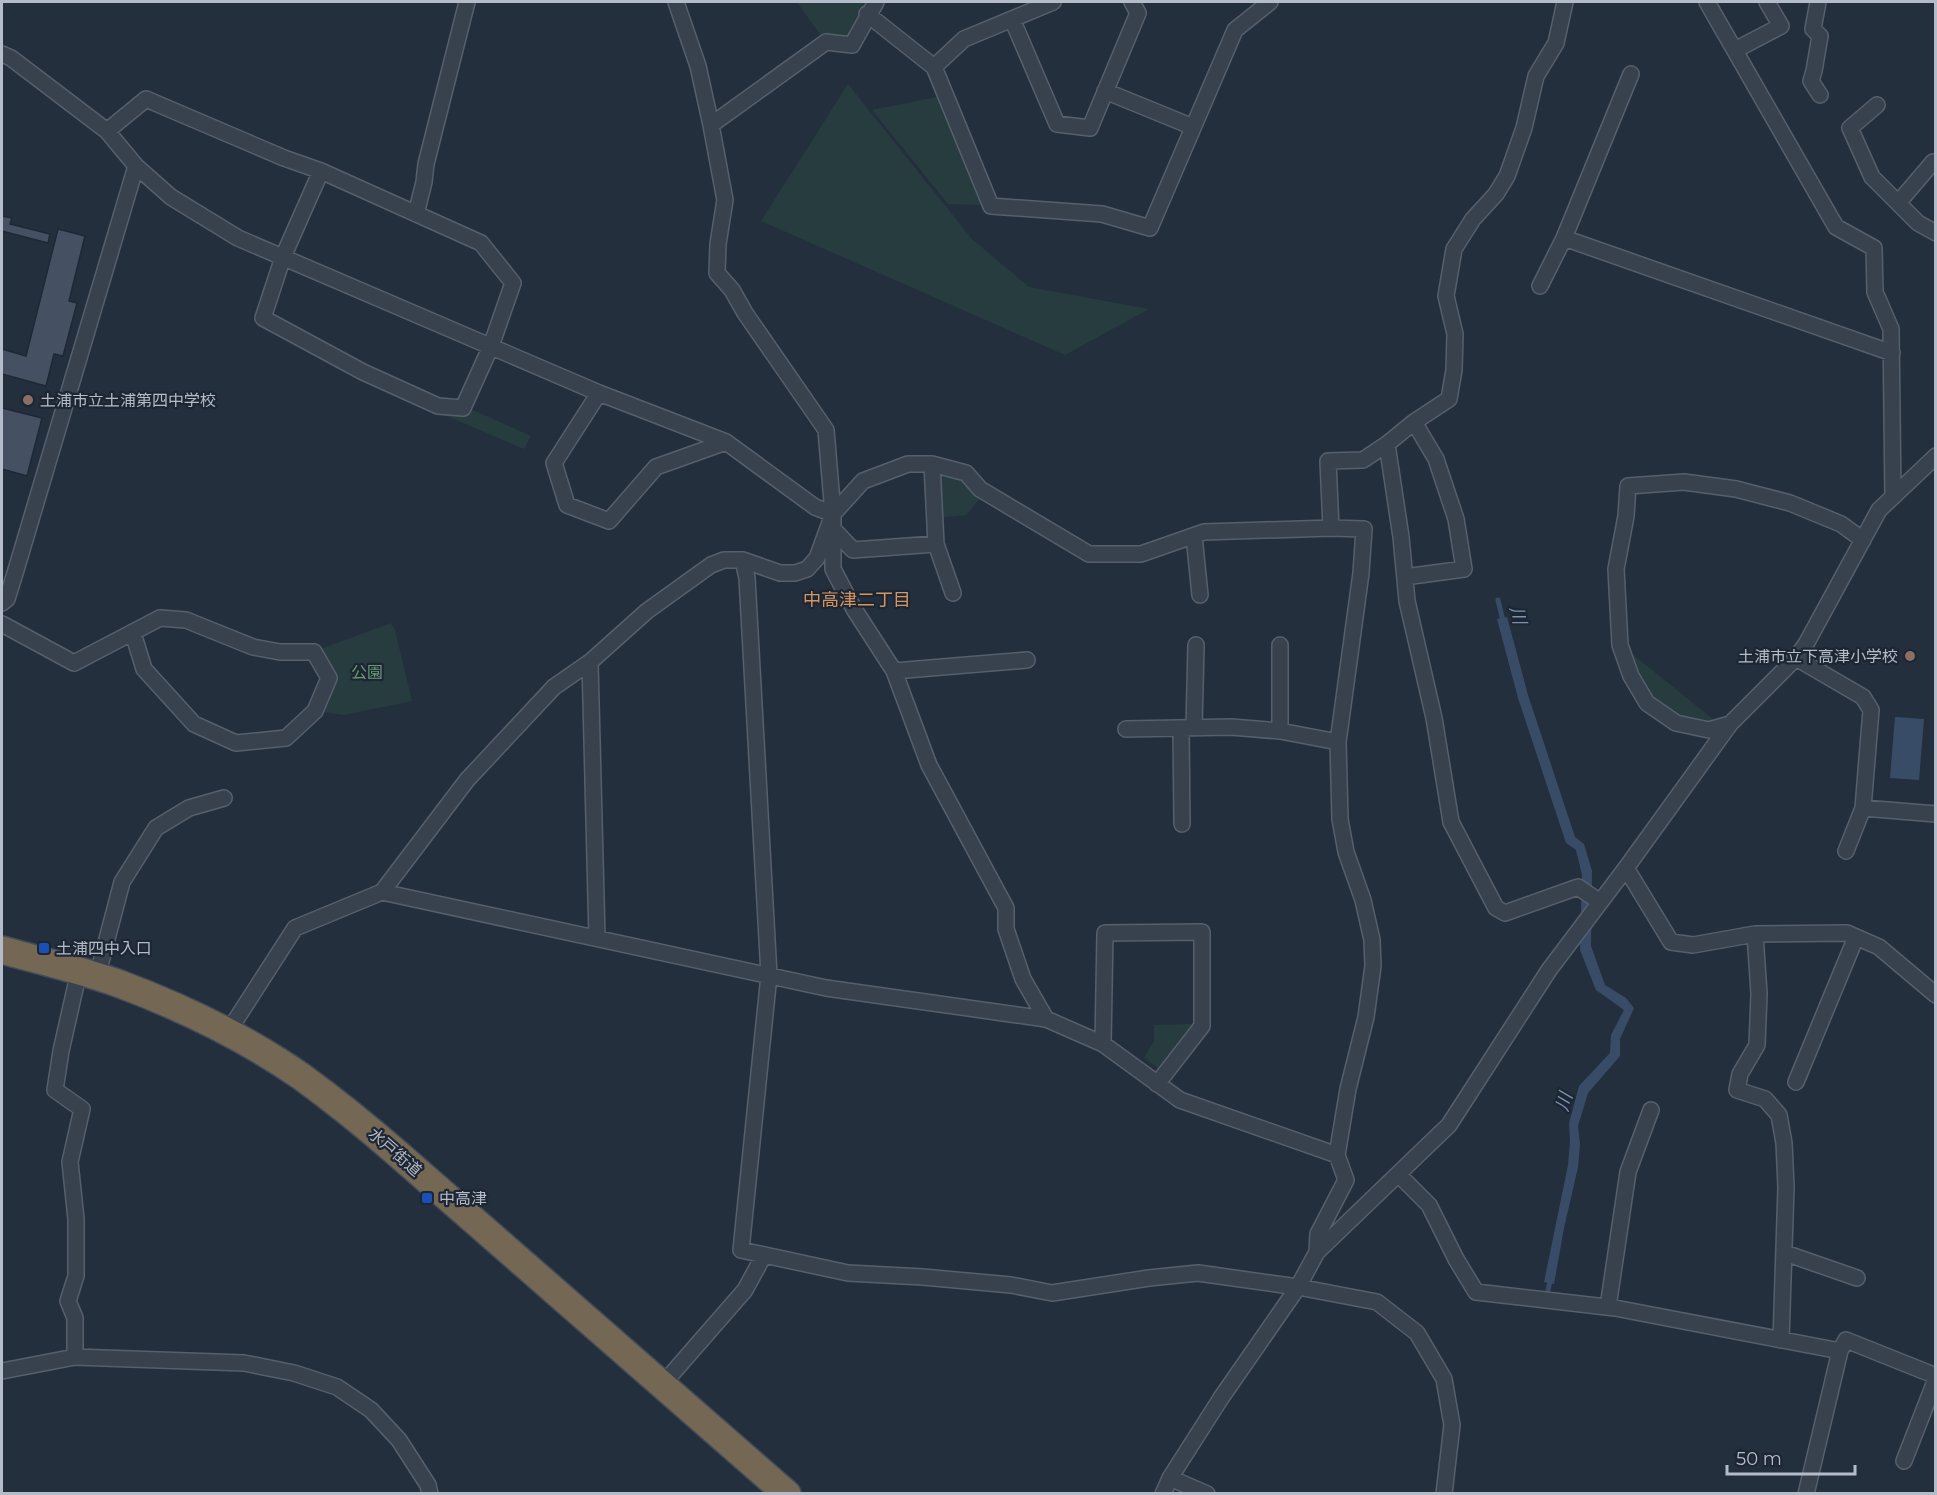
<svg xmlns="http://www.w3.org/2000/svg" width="1937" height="1495" viewBox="0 0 1937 1495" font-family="Montserrat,'Noto Sans JP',sans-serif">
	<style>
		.green { fill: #263c3f }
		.water { fill: #394c67 }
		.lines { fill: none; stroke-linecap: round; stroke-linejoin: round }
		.stream { stroke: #394c67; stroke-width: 5 }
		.building { fill: #455162; stroke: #1f2835; stroke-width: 1.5 }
		.street-casing { stroke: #565f6c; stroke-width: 18 }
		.highway-casing { stroke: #434c59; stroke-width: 30 }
		.street { stroke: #38414e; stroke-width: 15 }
		.highway { stroke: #746855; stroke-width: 27 }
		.education-dot { fill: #8d6e63; stroke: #1d2633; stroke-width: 2 }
		.transit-dot { fill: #1a4fb4; stroke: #1d2633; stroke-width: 2 }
		.labels { text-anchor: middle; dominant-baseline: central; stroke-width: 4.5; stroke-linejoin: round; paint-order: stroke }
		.poi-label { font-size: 16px; fill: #b4bcc9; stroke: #1d2633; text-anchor: start }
		.park-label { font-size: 16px; fill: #6b9a76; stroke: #1d2633 }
		.street-label { font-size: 16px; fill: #b4bcc9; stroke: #1d2633 }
		.neighbourhood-label { font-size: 18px; fill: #d59563; stroke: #1d2633 }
		.water-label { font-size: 18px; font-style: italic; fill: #7c92b1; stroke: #1d2633 }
	</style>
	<rect width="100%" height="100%" fill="#242f3e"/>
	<path class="green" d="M797,2H869L847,39L821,36Z
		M848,84L972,239L1029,287L1149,309L1065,355L761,221Z
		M942,96L985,205L948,204L872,110Z
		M473,410L531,436L524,449L435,411Z
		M936,468L963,478L983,495L966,515L938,518Z
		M391,623L395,630L412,701L344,715L315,711L330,678L315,651Z
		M1626,649L1718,723L1708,724L1644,706Z
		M1192,1024L1158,1068L1144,1058L1154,1041V1025Z"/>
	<path class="water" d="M1507,617L1528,695L1575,837L1584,844L1592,871L1591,946L1605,985L1626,998L1634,1008L1620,1039V1056L1588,1093L1578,1126L1580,1144L1578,1167L1564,1228L1554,1284L1544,1282L1568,1165L1570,1141L1569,1123L1579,1086L1610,1053L1611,1035L1624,1010L1596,990L1580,950L1582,875L1576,850L1566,843L1518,698L1497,619Z
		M1895,717L1924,719L1919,780L1890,778Z"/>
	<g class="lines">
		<path class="stream" d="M1498,600L1504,625
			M1547,1295L1551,1276"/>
	</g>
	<path class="building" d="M2,216L12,218L10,224L50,234L48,243L2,231Z
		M58,229L85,236L69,301L77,303L63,356L54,354L46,386L2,374V349L26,356Z
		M2,408L42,418L27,476L2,469Z"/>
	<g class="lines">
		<g class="street-casing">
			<path id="street" d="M676,2L698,66L711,125L725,200L718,244L717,273L732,290L745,313L826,430L833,514V569L854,609L894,671L929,765L1006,908V929L1023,979L1046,1019
				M1707,2L1836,227L1874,248L1875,292L1891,329L1893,497
				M1818,2L1813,29L1820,36L1814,71L1811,81L1820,95
				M867,14L934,67L991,206L1102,214L1150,228L1235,30L1270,2
				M1012,19L1057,124L1090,128L1138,13L1132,2
				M1735,50L1781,26L1767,2
				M2,54L11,58L107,131L136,166L171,197L238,238L599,393L726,442L815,507L833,514
				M934,67L964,39L1053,2
				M1105,91L1193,127
				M1877,105L1850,128L1872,177L1918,223L1936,233
				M711,125L826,42L852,45L876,2
				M107,131L146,99L284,158L321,171L481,243L513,283L491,346L463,408L438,406L363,372L263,318L283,257L321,171
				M1898,203L1933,162
				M416,214L424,182L426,164L467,2
				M1564,238L1631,74
				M1540,286L1564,238L1892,353
				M599,393L554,463L567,505L609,521L656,467L726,442
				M1414,422L1449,399L1454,370L1455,334L1446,296L1454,249L1473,219L1496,194L1507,176L1524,128L1536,76L1556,43L1565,2
				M1387,444L1414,422L1436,459L1456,519L1464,569L1405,577
				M932,464L936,544L953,593
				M833,529L853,550L936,544
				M1194,536L1200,595
				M743,560L747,578L769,975L741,1250L848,1273L923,1277L1011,1285L1052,1293L1149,1278L1198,1273L1298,1287L1377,1302L1417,1333L1444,1379L1452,1425L1444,1494
				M2,603L7,599L16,570L136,166
				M2,624L74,663L160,618L186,620L253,647L280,652H314L329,678L315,711L286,738L236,743L194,724L144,669L133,633
				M1280,645V731
				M1796,658L1863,697L1871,710L1863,808L1846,851
				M590,662L597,938
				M894,671L1027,660
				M1730,724L1709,730L1676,723L1647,703L1631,676L1620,645L1616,569L1626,516L1628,486L1684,482L1736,489L1790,503L1841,524L1863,540
				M1181,728L1182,824
				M1194,728L1196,645
				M1126,729L1231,727L1280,731L1338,742
				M1863,808L1936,814
				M1626,868L1671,942L1693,945L1755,934L1847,933L1879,947L1936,995
				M382,892L467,780L554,687L590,662L647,611L711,565L724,560H743L780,573H795L807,569L817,558L833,514L863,481L908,464H932L966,473L980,489L1089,554H1141L1204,532L1331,528L1328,461L1363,460L1387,444L1401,537L1407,601L1434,718L1451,822L1496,908L1505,913L1578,887L1600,902
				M1755,934L1759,994L1757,1045L1740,1074L1737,1090L1765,1099L1779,1115L1784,1143L1786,1187L1781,1340
				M97,977L122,882L156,828L189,808L224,798
				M228,1032L295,928L382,892L826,988L1046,1019L1103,1044L1180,1100L1337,1155
				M1103,1044L1105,933L1202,932V1026L1157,1084
				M1796,1082L1856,937
				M1398,1174L1429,1205L1456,1259L1476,1292L1615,1308L1840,1351L1806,1494
				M1317,1252L1318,1234L1346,1180L1337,1155L1348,1089L1366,1017L1373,966L1372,940L1363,900L1346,852L1340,819L1338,742L1361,573L1364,529L1331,528
				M1785,1253L1857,1278
				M1608,1307L1628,1172L1651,1110
				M1840,1351L1846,1340L1936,1376
				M75,1357V1318L68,1301L76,1276V1219L70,1162L82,1109L55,1090L61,1051L79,971
				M2,1371L75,1357L244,1363L294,1373L337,1387L371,1410L399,1440L428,1485L430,1494
				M663,1384L745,1290L764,1255
				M1904,1461L1936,1379
				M1170,1478L1207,1494
				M1163,1494L1170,1478L1221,1398L1298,1287L1317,1252L1449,1125L1549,970L1626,868L1730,724L1796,658L1806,644L1879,510L1936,456"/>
		</g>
		<g class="highway-casing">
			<path id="highway" d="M2,950C41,961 81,970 120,984C184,1008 246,1038 302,1077C335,1101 367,1127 398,1154L787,1494"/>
		</g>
		<use href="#street" class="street"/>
		<use href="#highway" class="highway"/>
	</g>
	<g class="education-dot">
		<circle cx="28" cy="400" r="6"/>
		<circle cx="1910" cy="656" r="6"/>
	</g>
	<g class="transit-dot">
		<rect x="38" y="942" width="12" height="12" rx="3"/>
		<rect x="421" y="1192" width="12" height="12" rx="3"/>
	</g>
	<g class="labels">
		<g class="poi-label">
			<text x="40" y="400">土浦市立土浦第四中学校</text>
			<text x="1898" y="656" text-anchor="end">土浦市立下高津小学校</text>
			<text x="56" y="948">土浦四中入口</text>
			<text x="439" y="1198">中高津</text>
		</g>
		<g class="park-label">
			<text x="367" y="672">公園</text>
		</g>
		<g class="street-label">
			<text transform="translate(395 1152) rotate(41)">水戸街道</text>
		</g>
		<g class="neighbourhood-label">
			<text x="857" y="600">中高津二丁目</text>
		</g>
		<g class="water-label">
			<text transform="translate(1518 615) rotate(76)">川</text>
			<text transform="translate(1564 1102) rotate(-74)">川</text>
		</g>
	</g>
	<rect width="1937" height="1495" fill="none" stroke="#b4bcc9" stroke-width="6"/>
	<path d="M1727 1465v9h128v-9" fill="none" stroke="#b4bcc9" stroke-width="3"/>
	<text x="1736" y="1465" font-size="18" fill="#b4bcc9" stroke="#1d2633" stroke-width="4.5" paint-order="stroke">50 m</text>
</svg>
